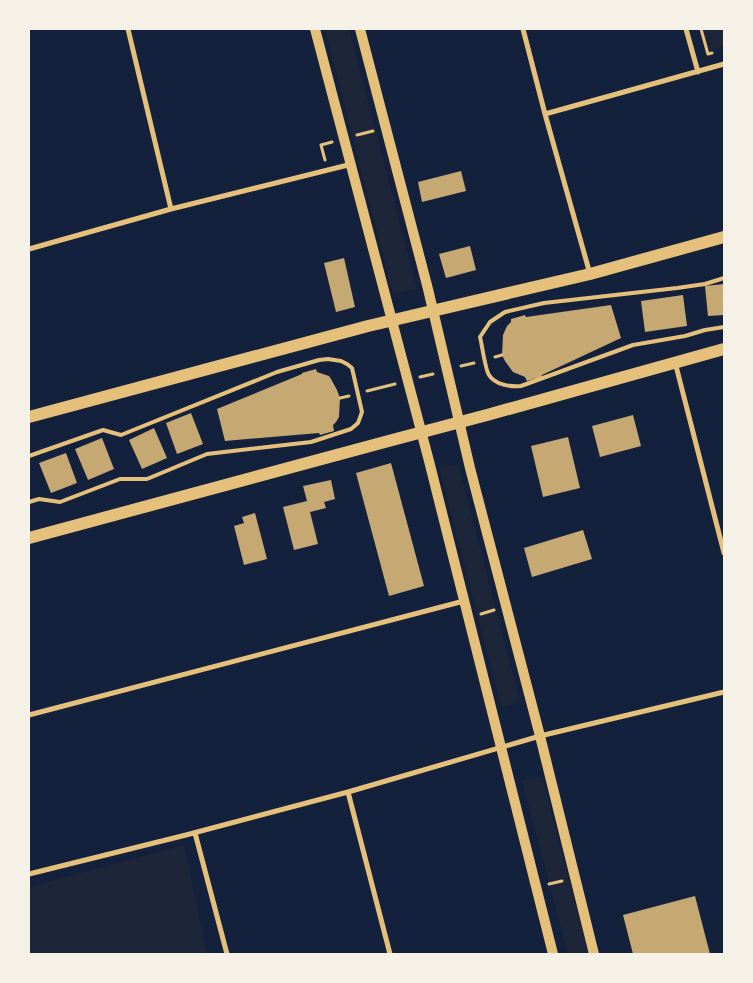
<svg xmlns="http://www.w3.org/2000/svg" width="753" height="983" viewBox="0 0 753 983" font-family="'IBM Plex Serif',serif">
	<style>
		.green { fill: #1d2539 }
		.building { fill: #c6a872 }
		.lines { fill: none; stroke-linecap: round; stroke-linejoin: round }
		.path { stroke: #e5c07b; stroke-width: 3 }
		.service { stroke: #e5c07b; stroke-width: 4 }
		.minor { stroke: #e5c07b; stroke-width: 5 }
		.secondary { stroke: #e5c07b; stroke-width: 10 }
		.primary { stroke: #e5c07b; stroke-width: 12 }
	</style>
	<rect width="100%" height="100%" fill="#14213d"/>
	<path class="green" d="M325,29H349L417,289L393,294Z
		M703,29H724V46L709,50Z
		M458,464L520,701L501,707L439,467Z
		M542,777L588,954H568L522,781Z
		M184,845L207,954H29V887Z"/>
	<path class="building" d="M461,171L466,191L422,202L418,182Z
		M470,246L476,270L446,278L439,254Z
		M344,258L355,307L336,312L324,263Z
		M724,284V315L708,316L705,286Z
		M683,295L687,326L645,332L641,301Z
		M611,305L621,338L542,375L541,377L527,381L525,377L513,372L505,361L502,355L503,335L507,326L511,322V319L525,315L526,317Z
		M316,369L317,372L329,376L331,379L337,390L340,398L339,417L336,422L333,425L334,431L320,435L319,433L225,441L217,409L302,374V373Z
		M191,413L203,444L177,454L166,423Z
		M633,415L641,446L600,457L592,426Z
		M154,428L167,458L142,469L129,440Z
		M568,437L580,488L543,497L531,446Z
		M102,438L114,469L88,480L75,449Z
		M66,453L77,483L51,493L39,463Z
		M391,463L424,586L389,596L356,473Z
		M331,480L335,499L324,502L326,508L310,512L318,544L294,550L283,507L307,501L303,486Z
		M255,513L267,559L244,565L234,526L244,523L242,517Z
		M583,530L592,559L532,577L524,548Z
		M695,896L710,954H633L623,915Z"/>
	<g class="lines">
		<path class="path" d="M701,29L708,54L712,53
			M357,135L373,131
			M325,160L321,145L332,142
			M495,357L502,355
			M461,366L474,363
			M420,377L433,374
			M367,391L395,384
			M340,398L349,396
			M481,614L494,610
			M549,884L562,881"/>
		<path class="service" d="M724,278L705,284L677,288L544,303L505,312L490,322L480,337C482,344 485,369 489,375C495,385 511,387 521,386L633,345L685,336L705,330L724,327
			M29,456L103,430L121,435L277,372L319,360L328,359L341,361L347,364L352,368L362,412L358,423L351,429L311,442L207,454L147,479H120L60,502L39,499L29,502"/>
		<path class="minor" d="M128,29L171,209
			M523,29L545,114L590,274
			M686,29L698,72
			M545,114L724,64
			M29,249L171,209L352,164
			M675,362L724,553
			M29,715L464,601
			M348,792L390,954
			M195,833L227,954
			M29,874L186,835L348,792L540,736L724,692"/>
		<path class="secondary" d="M315,29L429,461L553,954
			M360,29L428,289L470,468L540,736L594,954"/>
		<path class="primary" d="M29,417L368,326L590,274L724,237
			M29,538L396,439L487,415L724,349"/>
	</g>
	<rect width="753" height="983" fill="none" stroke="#f6f1e7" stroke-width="60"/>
</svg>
